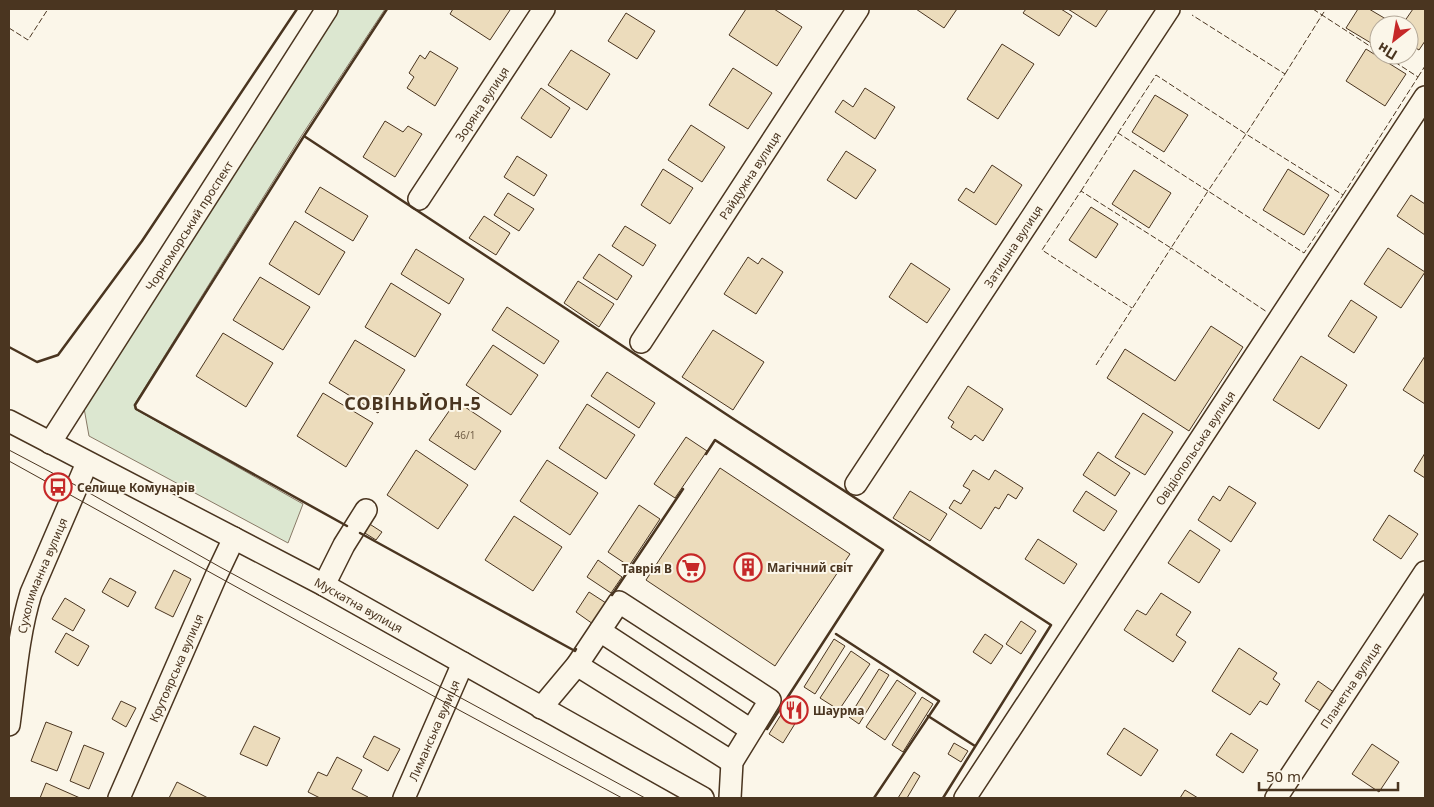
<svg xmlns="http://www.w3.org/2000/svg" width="1434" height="807" viewBox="0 0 1434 807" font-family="'Noto Sans',sans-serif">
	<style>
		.green { fill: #dce7d0; stroke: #887966 }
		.building { fill: #ecdcbc; stroke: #4a3520 }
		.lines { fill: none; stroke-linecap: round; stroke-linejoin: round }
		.minor-casing { stroke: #4a3520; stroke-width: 24 }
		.minor { stroke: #fbf6e9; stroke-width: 21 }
		.tram { stroke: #4a3520; stroke-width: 1 }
		.fence { stroke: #4a3520; stroke-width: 1; stroke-dasharray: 6 2.5; stroke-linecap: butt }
		.wall { stroke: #4a3520; stroke-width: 2.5 }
		.labels { text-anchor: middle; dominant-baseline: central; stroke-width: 4; stroke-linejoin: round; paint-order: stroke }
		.number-label { font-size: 10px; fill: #725f47 }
		.street-label { font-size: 12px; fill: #4a3520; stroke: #fbf6e9 }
		.poi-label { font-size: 12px; font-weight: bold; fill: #4a3520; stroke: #fbf6e9; text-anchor: start }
		.district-label { font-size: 18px; font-weight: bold; letter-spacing: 1px; fill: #4a3520; stroke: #fbf6e9 }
	</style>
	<rect width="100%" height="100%" fill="#fbf6e9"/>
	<path class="green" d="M339,9H385L302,135L134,405L135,409L303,504L288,543L89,436L84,408L168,268Z"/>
	<path class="building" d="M453,9H509L510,10L490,40L450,14Z
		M746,9H774L802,27L777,66L729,35Z
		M916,9H957L944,28Z
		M1026,9H1061L1072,16L1059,36L1023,13Z
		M1068,9H1108L1096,27Z
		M1358,9H1369L1391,22L1389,25H1379V42L1376,46L1346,28Z
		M1413,9H1425V41L1419,50L1409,44V25H1402Z
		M626,13L655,31L637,59L608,41Z
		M1002,44L1034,64L998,119L967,99Z
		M1366,49L1406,74L1385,106L1346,81Z
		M571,50L610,74L587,110L548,85Z
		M430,51L458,68L435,106L407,88L414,77L409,73L420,55L425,59Z
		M733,68L772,93L748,129L709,105Z
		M541,88L570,108L551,138L521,118Z
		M865,88L895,107L875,139L835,112L843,100L853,107Z
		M1155,95L1188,115L1164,152L1132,132Z
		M385,121L403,132L408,126L422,134L395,177L363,157Z
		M691,125L725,147L702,182L668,160Z
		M846,151L876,170L856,199L827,180Z
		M517,156L547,175L534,196L504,177Z
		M992,165L1022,185L996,225L958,200L966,188L974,193Z
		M663,169L693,188L670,224L641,205Z
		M1288,169L1329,195L1304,235L1263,210Z
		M1134,170L1171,193L1149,228L1112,204Z
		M320,187L368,216L353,241L305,212Z
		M508,193L534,209L519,231L494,215Z
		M1411,195L1425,204V235L1397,216Z
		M1091,207L1118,224L1096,258L1069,240Z
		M484,216L510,233L496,255L469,238Z
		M295,221L345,252L319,295L269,264Z
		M625,226L656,245L643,266L612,246Z
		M1388,248L1425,272L1401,308L1364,284Z
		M416,249L464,279L449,304L401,274Z
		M599,254L632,276L617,300L583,278Z
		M748,257L758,264L762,258L783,272L756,314L724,294Z
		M911,263L950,289L927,323L889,297Z
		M260,277L310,307L283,350L233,320Z
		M578,281L614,304L599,327L564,303Z
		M391,283L441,314L415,357L365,327Z
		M1351,300L1377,317L1354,353L1328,336Z
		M507,307L559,341L544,364L492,330Z
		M1211,326L1243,347L1189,431L1107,378L1125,349L1175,381Z
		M713,330L764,362L733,410L682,377Z
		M223,333L273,363L246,407L196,376Z
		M355,340L405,370L378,413L329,383Z
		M493,345L538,375L511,415L466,385Z
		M1301,356L1347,385L1319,429L1273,400Z
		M1425,356V404L1403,390Z
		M607,372L655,403L639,428L591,396Z
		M968,386L1003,409L983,441L975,435L971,440L951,427L954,422L948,418Z
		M323,393L373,423L346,467L297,436Z
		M456,401L501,431L475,470L429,440Z
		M587,404L635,435L606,479L559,448Z
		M1143,413L1173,432L1145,475L1115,457Z
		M686,437L707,451L675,498L654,484Z
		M416,450L468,485L438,529L387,495Z
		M1098,452L1130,473L1115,496L1083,475Z
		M1425,453V478L1414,471Z
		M547,460L598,493L570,535L520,501Z
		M720,468L850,554L775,666L646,580Z
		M973,470L989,480L995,470L1023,488L1016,499L1008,494L999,509L995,507L981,529L949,508L954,500L961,504L970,490L963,486Z
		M1229,486L1256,503L1231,542L1198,520L1213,496L1220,501Z
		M910,491L947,514L930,541L893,518Z
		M1086,491L1117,511L1104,531L1073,511Z
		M639,505L660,519L629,566L608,552Z
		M1389,515L1418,534L1401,559L1373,540Z
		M514,516L562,547L533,591L485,560Z
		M365,521L382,532L376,540L360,530Z
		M1190,530L1220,550L1199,583L1168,563Z
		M1038,539L1077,564L1064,584L1025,559Z
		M598,560L622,577L611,593L587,577Z
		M174,570L191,579L173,617L155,608Z
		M110,578L136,592L128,607L102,592Z
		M589,592L606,603L593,624L576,612Z
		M1161,593L1191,612L1176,635L1186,642L1173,662L1124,630L1137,610L1146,615Z
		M65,598L85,610L73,631L52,619Z
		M1021,621L1036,631L1021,654L1006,644Z
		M66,633L89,646L78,666L55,652Z
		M985,634L1003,646L991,664L973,652Z
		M834,639L845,646L815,694L804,687Z
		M1239,648L1277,673L1273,679L1280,684L1267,705L1260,701L1250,715L1212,691Z
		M851,651L870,664L839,710L820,698Z
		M879,669L889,675L859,724L849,717Z
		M897,680L916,693L885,740L866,727Z
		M1318,681L1338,695L1325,714L1305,701Z
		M792,697L806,706L783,743L769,734Z
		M922,697L933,704L903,752L892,745Z
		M121,701L136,708L126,727L112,719Z
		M46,722L72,732L57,771L31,761Z
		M254,726L280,738L267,766L240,754Z
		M1124,728L1158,750L1141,776L1107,754Z
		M1231,733L1258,750L1243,773L1216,755Z
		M374,736L400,749L388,771L363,757Z
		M954,743L968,751L961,762L948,754Z
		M1372,744L1399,762L1379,792L1352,774Z
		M84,745L104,753L89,789L70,781Z
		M337,757L362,770L352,789L368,797L367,798H320L308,792L318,772L327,776Z
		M914,772L920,776L907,798H898Z
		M177,782L208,798H169Z
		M46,783L80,798H40Z
		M1185,790L1198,798H1180Z"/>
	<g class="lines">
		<g class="minor-casing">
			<g id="minor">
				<path id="s1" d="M419,199L544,9"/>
				<path id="s2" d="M641,342L858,9"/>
				<path id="s3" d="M9,421L324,585L703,798"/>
				<path id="s4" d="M50,443L327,9"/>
				<path id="s5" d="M856,484L1169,9"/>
				<path d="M324,585L344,545L366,510"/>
				<path d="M600,631L751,730"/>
				<path d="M577,665L732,762"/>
				<path d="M541,708L577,665L619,602L770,700L732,762L730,798"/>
				<path id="s6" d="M9,725C15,681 18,635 31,593L87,463"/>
				<path id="s7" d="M119,798L216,576L234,538"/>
				<path id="s8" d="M404,798L463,663"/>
				<path id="s9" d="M965,798L1425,97"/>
				<path id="s10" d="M1276,798L1425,572"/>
			</g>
		</g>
		<use href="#minor" class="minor"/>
		<path class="tram" d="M9,450L77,486L220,567L645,798
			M9,461L446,703L622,798"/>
		<path class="fence" d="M1313,9L1322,15L1326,9
			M9,28L28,40L48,9
			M1285,74L1322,15L1379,52
			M1418,77L1425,66
			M1118,133L1156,75L1246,134L1285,74L1192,15
			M1081,191L1118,133L1208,191L1246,134L1343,195L1304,253L1208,191L1171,248L1081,191L1042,250L1132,308
			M1343,195L1418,77L1384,55
			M1096,365L1171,248L1267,312"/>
		<path class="wall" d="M304,136L732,418L1051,625L943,798
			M9,347L37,362L58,355L142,241L297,9
			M706,454L715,440L883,550L767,729
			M347,526L136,409L135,405L304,136L387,9
			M360,533L575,651L576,649
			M612,595L683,489
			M836,634L939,701L874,798
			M928,716L975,746"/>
	</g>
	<defs>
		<g id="bus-ring" transform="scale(1.4375)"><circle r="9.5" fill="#fbf6e9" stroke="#c62828" stroke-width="1.5"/><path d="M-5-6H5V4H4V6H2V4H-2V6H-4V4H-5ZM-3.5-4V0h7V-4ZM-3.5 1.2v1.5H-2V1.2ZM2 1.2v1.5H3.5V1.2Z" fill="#c62828"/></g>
		<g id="building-ring" transform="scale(1.4375)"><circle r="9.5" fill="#fbf6e9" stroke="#c62828" stroke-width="1.5"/><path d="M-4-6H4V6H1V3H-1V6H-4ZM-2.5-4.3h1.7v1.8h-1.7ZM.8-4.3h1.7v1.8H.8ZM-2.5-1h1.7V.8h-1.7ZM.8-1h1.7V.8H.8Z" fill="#c62828"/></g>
		<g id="supermarket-ring" transform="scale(1.4375)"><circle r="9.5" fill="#fbf6e9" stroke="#c62828" stroke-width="1.5"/><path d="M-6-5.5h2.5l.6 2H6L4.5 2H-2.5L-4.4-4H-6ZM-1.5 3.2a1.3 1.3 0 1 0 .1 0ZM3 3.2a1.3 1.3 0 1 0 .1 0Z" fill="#c62828"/></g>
		<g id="restaurant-ring" transform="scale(1.4375)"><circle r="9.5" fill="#fbf6e9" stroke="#c62828" stroke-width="1.5"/><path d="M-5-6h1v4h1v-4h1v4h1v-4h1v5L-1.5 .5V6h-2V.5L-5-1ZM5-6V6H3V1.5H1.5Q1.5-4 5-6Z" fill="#c62828"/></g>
	</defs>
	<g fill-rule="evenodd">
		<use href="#bus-ring" x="58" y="487"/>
		<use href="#building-ring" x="748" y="567"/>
		<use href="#supermarket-ring" x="691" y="568"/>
		<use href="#restaurant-ring" x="794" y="710"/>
	</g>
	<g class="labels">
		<g class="number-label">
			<text x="465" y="435">46/1</text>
		</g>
		<g class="street-label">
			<text stroke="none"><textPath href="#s1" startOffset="114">Зоряна вулиця</textPath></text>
			<text stroke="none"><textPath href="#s2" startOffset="199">Райдужна вулиця</textPath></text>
			<text stroke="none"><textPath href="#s4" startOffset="258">Чорноморський проспект</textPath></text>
			<text stroke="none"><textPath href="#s5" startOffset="285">Затишна вулиця</textPath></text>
			<text stroke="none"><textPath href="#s9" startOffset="419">Овідіопольська вулиця</textPath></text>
			<text stroke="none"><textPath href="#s6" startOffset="154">Сухолиманна вулиця</textPath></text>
			<text stroke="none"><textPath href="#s3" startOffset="395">Мускатна вулиця</textPath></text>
			<text stroke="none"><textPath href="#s7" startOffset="142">Крутоярська вулиця</textPath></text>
			<text stroke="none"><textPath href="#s10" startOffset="135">Планетна вулиця</textPath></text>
			<text stroke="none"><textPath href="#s8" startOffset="74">Лиманська вулиця</textPath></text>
		</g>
		<g class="poi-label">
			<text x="77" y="487">Селище Комунарів</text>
			<text x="767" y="567">Магічний світ</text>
			<text x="672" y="568" text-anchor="end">Таврія В</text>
			<text x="813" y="710">Шаурма</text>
		</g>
		<g class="district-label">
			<text x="413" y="403">СОВІНЬЙОН-5</text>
		</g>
	</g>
	<rect width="1434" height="807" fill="none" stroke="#4a3520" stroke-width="20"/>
	<g transform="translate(1394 40) rotate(211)"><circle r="24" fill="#fbf6e9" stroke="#b4a999"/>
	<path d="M0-4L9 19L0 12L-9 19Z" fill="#c62828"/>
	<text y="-8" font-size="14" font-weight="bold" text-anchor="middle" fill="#4a3520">Пн</text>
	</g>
	<path d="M1259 782v8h139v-8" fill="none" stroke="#4a3520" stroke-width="2.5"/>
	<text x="1266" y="782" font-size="15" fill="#4a3520" stroke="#fbf6e9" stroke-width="4" paint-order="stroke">50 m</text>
</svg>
